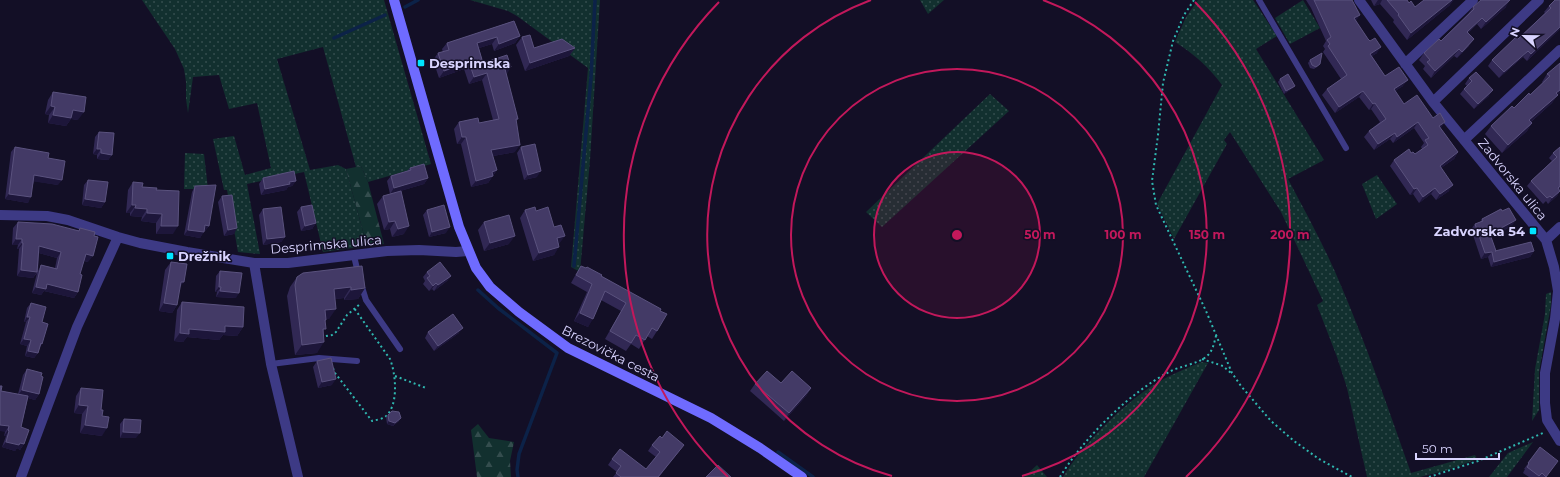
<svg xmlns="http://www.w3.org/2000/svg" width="1560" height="477" viewBox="0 0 1560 477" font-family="Montserrat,sans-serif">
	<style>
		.grass { fill: url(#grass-dots) }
		.forest { fill: url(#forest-firs) }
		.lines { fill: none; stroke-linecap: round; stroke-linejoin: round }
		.stream { stroke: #0c2248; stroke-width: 3.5 }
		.path { stroke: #2fb8b0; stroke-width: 2; stroke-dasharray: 2 3; stroke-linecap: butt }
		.lane { stroke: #3d3a85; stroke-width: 6 }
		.street { stroke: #3d3a85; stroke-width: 10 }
		.secondary { stroke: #6f6bff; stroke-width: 10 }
		.wall { fill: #312854; fill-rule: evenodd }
		.shaded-wall { fill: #1d163a }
		.building { fill: #433a66; stroke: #5a527e }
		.ring { fill: none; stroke: #c2185b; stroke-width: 2 }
		.poi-dot { fill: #00e5ff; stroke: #130f26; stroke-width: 1.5 }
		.labels { text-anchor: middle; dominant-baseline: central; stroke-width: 3; stroke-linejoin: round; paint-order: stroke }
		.poi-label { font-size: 13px; font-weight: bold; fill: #d9d4ff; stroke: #130f26; text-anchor: start }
		.street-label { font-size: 13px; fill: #d9d4ff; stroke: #130f26 }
		.centre { fill: #c2185b; stroke: #130f26; stroke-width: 2 }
		.ring-label { font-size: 12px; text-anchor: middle; font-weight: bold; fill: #c2185b; stroke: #130f26; stroke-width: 3; stroke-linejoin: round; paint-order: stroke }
	</style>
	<defs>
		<pattern id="grass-dots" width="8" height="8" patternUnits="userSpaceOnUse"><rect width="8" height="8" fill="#12302f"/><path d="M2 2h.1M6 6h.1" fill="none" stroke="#344d4e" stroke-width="1.8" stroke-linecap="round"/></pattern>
		<pattern id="forest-firs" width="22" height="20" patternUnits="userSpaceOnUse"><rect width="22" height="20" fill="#12302f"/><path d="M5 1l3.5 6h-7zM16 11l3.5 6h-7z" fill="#344d4e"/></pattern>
	</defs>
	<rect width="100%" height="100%" fill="#130f26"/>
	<path class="grass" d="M142,0H384L431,164L368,182L361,166L356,167L323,47L277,59L310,170L338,165L346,169L367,246L323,252L304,172L247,184L260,254L238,252L227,190H224L213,139L234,136L245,175L271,168L257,103L229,109L219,75L193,77L188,113L186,99V82L184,69L175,49Z
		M470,0H600L590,160L580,272L571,267L588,68L517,16L508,11Z
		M920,0H944L928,14Z
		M1198,0H1253L1277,36L1256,49L1324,160L1288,179C1307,215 1327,251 1342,288C1368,349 1389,411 1411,473L1475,455L1477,459L1448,470L1420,477H1367L1347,388L1337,357L1317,305L1323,301L1281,212L1230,132L1224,140L1227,144L1174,239L1157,204L1222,85C1209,67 1194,54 1175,42L1186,17Z
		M1303,0L1320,28L1290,44L1275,18Z
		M990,94L1009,111L882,227L866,212Z
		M185,153L204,154L208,189H184Z
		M1377,175L1397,204L1376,219L1362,184Z
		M1551,292V305L1539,372V410L1532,421L1535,369L1545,314L1546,294Z
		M1202,362L1208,363L1144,477H1063C1081,446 1124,403 1155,384C1170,375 1186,368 1202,362Z
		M1533,442L1507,477H1489L1508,453Z
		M1037,465L1047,477H1024Z"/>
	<path class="forest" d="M361,166L368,182L384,244L367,246L346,169Z
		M478,424L489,438L514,442L510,461L511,477H477L471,430Z"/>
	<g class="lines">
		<path class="stream" d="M405,7L418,0
			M334,38L385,15
			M574,266L591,77L595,0
			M478,290L498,308L557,353L519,454L517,470L518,477
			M778,452L813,477"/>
		<path class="path" d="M1194,0L1184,15L1173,41L1163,83L1158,135L1152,181L1156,205L1206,311L1232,373L1241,386L1271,421L1294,441L1319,459L1352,477
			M321,337L332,335L336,332L347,315L360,304
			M1202,359L1223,366L1231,373
			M333,368L335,373L372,421C376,420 382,419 385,417C399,406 396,374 390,359L354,308
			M395,376L426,388
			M1060,477C1083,439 1129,393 1169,372C1179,366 1200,364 1208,355C1213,350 1214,343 1216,336
			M1429,477L1478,461L1543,433"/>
		<path class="lane" d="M1259,0L1346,148
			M354,256L358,273
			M361,284L366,300L400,349
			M271,364L319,358L357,361"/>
		<path class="street" d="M1359,0L1433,102L1546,240L1554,267L1558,291L1555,319L1545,373V403L1547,420L1560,441
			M1405,64L1473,0
			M1433,102L1539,0
			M1464,140L1560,50
			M0,215L47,216L68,220L118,237L140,243L187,252L254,263H288L387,251L419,250L456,252L468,251
			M1546,240L1560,227
			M254,263L271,364L298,477
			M21,477L77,327L118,237"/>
		<path class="secondary" d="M394,0L459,227L476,268L490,287L519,312L568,348L711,418L760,448L802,477"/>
	</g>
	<path class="wall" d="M1306,0H1352L1356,21L1377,53L1372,56L1385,76L1403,86L1395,91L1404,104L1433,118L1458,152L1454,159L1441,168L1449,191L1436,200L1431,194L1419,203L1413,194L1410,195L1390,166L1394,160L1411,153L1415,154L1422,149L1421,147L1424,143L1414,128L1393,143L1390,139L1374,150L1364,137L1369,131L1380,122L1371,109L1369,110L1359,97L1335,113L1322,95L1327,89L1341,79L1323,52L1325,49L1323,46L1326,41L1311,8Z
		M1371,0H1407L1409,3L1415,7L1450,5L1407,40L1393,22L1394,20L1380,4L1374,6Z
		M1560,0V29L1527,61L1523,57L1499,78L1488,66L1492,60L1518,39L1545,13L1544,12L1549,6Z
		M1473,7H1506L1481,29L1477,24L1468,33L1469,46L1457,58L1454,56L1431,78L1423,69L1425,66L1419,60L1424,53L1441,41L1468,14Z
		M514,21L520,36L515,43L494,51L492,44L479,48L483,63L506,74L518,119L516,121L515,152L493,156L497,170L488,183L471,187L461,144H457L454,129L459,122L479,123L493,120L482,80L469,84L464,69L439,78L433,60L438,53L443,52L442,49L447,43Z
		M522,37L534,48H575L569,56L525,71L516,45Z
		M1310,60L1320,64L1318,66L1314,69L1310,68L1308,63Z
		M1560,63V93L1557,95L1552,103L1531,122L1532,123L1527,131L1502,153L1485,134L1491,126L1530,95L1543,83L1542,82L1547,74Z
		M1469,78L1489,96L1474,109L1460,94L1464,89L1467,86L1465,84Z
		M1280,79L1295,86L1293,88L1284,94L1278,82Z
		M53,92L78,120L71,119L66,126L48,123L49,115L45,114L48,100Z
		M99,132L112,155L108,160L97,159V155L93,154L95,137Z
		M15,147L48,158L58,185L34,181L28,203L5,199L11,152Z
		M521,147L537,177L524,180L517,153Z
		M1560,147V188L1559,189L1560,191L1557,196L1548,204L1546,201L1543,204L1527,186L1531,181L1552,161L1549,158L1553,153Z
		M410,168L428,178L424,184L390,194L387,181L391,176L407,171Z
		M263,178L296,181L292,186L288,187L286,190L261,195L259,184Z
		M88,180L105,202L101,208L82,205L84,185Z
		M133,182L142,187L156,190L173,234H156V223L141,221L142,217L130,216V213H126L128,190Z
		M195,186L209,226L205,231H204L200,238L184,235L192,192Z
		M222,196L234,234L224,236L218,202Z
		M383,196L404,234L392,237L390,229L384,230L377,204Z
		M301,207L316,223L312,229L301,231L297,212Z
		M263,209L285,237L281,242L263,245L259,215Z
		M427,210L446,233L429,237L423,215Z
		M525,210L536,211L559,244L554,255L533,261L520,218Z
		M1502,211L1512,226L1491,237L1496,251H1534L1530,257L1491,267L1488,257L1481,259L1471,229L1475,224L1480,222L1482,219Z
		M18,222L78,231L80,228L88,262L84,261L80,274L78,292L74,298L44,291L41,295L32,293L37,273L33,278L17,276L19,249H17L18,245H12L13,228ZM39,253L57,258L55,268L41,265L38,271Z
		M484,222L509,244L484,251L478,230Z
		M171,262L177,305L172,313L159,311L165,270Z
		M581,266L601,276L660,311L657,331L652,339L647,336L639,349L631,344L626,351L605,339L621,311L601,300L588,327L574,321L587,292L571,283L576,274Z
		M220,271L236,298L216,297L217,292H215L216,276Z
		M427,272L451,276L447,281L434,291L432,289L429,291L423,284L425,281L423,277Z
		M297,277L365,288L358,299L344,300V298L335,299L329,319H326L325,322L323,333L317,353L295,355L287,296L290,287Z
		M182,302L243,327L237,336L223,335L219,340L187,337L183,342L174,341L177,310Z
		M31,303L42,322V344L40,347L38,353L34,358L25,356L27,346L20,344L26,322H24L27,308Z
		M428,332L459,333L434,351L425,338Z
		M317,361L332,385L318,388L313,367Z
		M27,369L41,376L39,394L35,400L28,398L21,427L24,444L20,450L17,448L15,451L2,447L6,436H4L5,432L1,391L18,394L23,375Z
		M781,383L811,388L806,396L784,421L750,391L755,384Z
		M81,388L101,410L102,416V436L80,433L82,414L74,413L76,396Z
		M388,415L399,421L393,426L387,424L386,417Z
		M124,419L136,438H120V424Z
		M662,438L684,445L659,477H613L617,472L608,465L612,459L646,469L656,457L648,451L652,445Z
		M1540,447L1546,477H1529L1523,473L1525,469H1524Z"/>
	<path class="shaded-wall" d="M1378,0H1382L1380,4L1374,6Z
		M1452,0H1454L1450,5L1407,40L1411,33Z
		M1510,0L1506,7L1481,29L1486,22Z
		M1360,15L1356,21L1354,18Z
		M1482,18L1477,24L1462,39L1467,32Z
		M1560,27V29L1527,61L1531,54Z
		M520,36L515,43L494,51L499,44Z
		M497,37L492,44L472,50L477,43Z
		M1474,39L1469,46L1457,58L1462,52Z
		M1381,47L1377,53L1366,60L1370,54Z
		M575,48L569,56L525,71L530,63Z
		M1459,49L1454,56L1431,78L1435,71Z
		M1528,51L1523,57L1499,78L1504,72Z
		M469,62L464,69L439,78L444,71Z
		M511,67L507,74L505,69Z
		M487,73L482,80L469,84L474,77Z
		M1408,80L1403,86L1390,95L1394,89Z
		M1295,86L1293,88L1284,94L1286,91Z
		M1493,90L1489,96L1474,109L1478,104Z
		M1560,90V93L1550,101L1556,93Z
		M1363,91L1359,97L1335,113L1339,107Z
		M1558,95L1552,103L1524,128L1529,120Z
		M1375,103L1371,109L1369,110L1373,104Z
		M51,106L55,107L49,115L45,114Z
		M73,110L84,112L78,120L71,119L66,126L48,123L53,115Z
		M1418,122L1414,128L1393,143L1397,137Z
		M1445,122L1441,128L1435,132L1439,126Z
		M1532,123L1527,131L1502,153L1508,145Z
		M1395,133L1390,139L1374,150L1378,144Z
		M462,137H466L461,144H457Z
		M520,145L515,152L487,157L491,150Z
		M97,149H101L97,155L93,154Z
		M1458,152L1454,159L1435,172L1440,166Z
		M101,153L112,155L108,160L97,159Z
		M497,170L488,183L471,187L476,181L492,172Z
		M541,171L537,177L524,180L528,175Z
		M34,175L62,180L58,185L30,181Z
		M428,178L424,184L390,194L394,188Z
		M296,181L292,186L288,187L286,190L261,195L265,189Z
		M1453,185L1449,191L1436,200L1440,194Z
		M1417,188L1413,194L1410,195L1414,189Z
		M1435,188L1431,194L1419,203L1423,197Z
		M1560,191L1557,196L1548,204L1552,198Z
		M9,194L31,197L28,203L5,199Z
		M85,199L105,202L101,208L82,205Z
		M132,205H136L130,213H126Z
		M135,208L147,209L142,217L130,216Z
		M147,213L162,214L156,223L141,221Z
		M1516,220L1512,226L1486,239L1490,234Z
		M395,221L390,229L384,230L389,222Z
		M316,223L312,229L301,231L305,226Z
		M205,225L209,226L205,231L201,230Z
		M161,226H178L173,234H156Z
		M409,226L404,234L392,237L398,229Z
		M450,227L446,233L429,237L432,232Z
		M237,228L234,234L224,236L228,230Z
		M188,230L204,232L200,238L184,235Z
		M515,236L509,244L484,251L490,243Z
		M565,236L559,244L557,238Z
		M285,237L281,242L263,245L267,239Z
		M16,239H22L18,245H12Z
		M22,243H23L19,249H17Z
		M39,246L61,252L57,258L35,252Z
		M559,247L554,255L533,261L539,253Z
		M1534,251L1530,257L1491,267L1494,262Z
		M1492,252L1488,257L1481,259L1485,253Z
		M86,254L93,256L88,262L82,260Z
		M21,270L37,272L33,278L17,276Z
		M451,276L447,281L434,291L438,285Z
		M181,282H184L178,290Z
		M436,283L432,289L429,291L433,286Z
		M47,284L78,292L74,298L44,291L41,295L32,293L36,287Z
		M219,287H221L217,292H215Z
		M351,287L344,298L327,300L334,289Z
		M365,288L358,299L344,300L351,290Z
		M220,291L239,293L236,298L216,297Z
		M164,303L177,305L172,313L159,311Z
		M336,309L329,319L318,320L325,310Z
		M580,313L593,319L588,327L574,321Z
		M27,317H30L26,322H24Z
		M225,326L243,327L237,336L223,335L219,340L187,337L183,342L174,341L180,333L189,329Z
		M463,328L459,333L434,351L438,346Z
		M24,339L31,340L27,346L20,344Z
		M324,342L317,353L295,355L302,345Z
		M28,351L38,353L34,358L25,356Z
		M336,379L332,385L318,388L322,382Z
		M811,388L806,396L784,421L789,413Z
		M22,390L39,394L35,400L18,395Z
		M79,405L88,406L82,414L74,413Z
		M401,418L399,421L393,426L387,424L389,421Z
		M0,425L9,426L5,432L0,431Z
		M85,425L107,428L102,436L80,433Z
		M8,430L9,431L6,436H4Z
		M123,432L140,433L136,438H120Z
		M6,442L20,443L24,444L20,450L17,448L15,451L2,447Z"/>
	<path class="building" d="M1314,0H1352L1360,15L1354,18L1368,39L1370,41L1375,38L1381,47L1370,54L1385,76L1399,67L1408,80L1394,89L1404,104L1417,95L1433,118L1440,113L1445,122L1439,126L1458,152L1440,166L1453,185L1440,194L1435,188L1423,197L1417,188L1414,189L1394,160L1409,149L1411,153L1413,152L1415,154L1428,145L1425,140L1429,138L1418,122L1397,137L1395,133L1378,144L1369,131L1386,119L1375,103L1373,104L1363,91L1339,107L1327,89L1347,75L1328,46L1330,44L1327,40L1331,37Z
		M1387,0H1407L1409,3L1411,1L1415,7L1424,0H1452L1411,33L1398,15L1399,14Z
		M1481,0H1510L1486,22L1482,18L1467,32L1474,39L1462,52L1459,49L1435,71L1427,62L1430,60L1424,53L1439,39L1441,41L1474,9L1473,7Z
		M1555,0H1560V27L1531,54L1528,51L1504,72L1492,60L1516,37L1518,39L1551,8L1549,6Z
		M514,21L520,36L499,44L497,37L477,43L483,63L507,55L511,67L505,69L518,119H516L520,145L491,150L497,170L492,172L493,176L476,181L466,137H462L459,122L478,118L479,123L499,119L487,73L474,77L469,62L444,71L438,53L449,50L447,43Z
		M530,35L534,48L562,39L575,48L530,63L522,37Z
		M1322,53L1320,64L1316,67L1312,65L1310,60Z
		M1560,63V90L1556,93L1558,95L1529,120L1532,123L1508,145L1491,126L1512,106L1514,108L1529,93L1530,95L1550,76L1547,74Z
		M1476,72L1493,90L1478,104L1464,89L1472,81L1469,78Z
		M1288,74L1295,86L1286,91L1280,79Z
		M53,92L86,97L84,112L73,110L71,118L53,115L55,107L51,106Z
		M99,132L114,133L112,155L101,153V149H97Z
		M535,144L541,171L528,175L521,147Z
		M15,147L49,153L48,158L65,161L62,180L34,175L31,197L9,194Z
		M1560,147V186L1558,188L1560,191L1552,198L1550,196L1547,198L1531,181L1557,157L1553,153Z
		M424,164L428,178L394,188L391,176L411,170L410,168Z
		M294,171L296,181L289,182L290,184L265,189L263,178Z
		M88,180L108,182L105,202L85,199Z
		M133,182L143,183L142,187L157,188L156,190L179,191L178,226H161L162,214L147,213V209L135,208L136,205H132Z
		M216,185L209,226L205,225L204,232L188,230L195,186Z
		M401,191L409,226L398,229L395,221L389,222L383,196Z
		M232,195L237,228L228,230L222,196Z
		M312,205L316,223L305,226L301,207Z
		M444,205L450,227L432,232L427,210Z
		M281,207L285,237L267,239L263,209Z
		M535,207L536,211L548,207L554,227L561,225L565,236L557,238L559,247L539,253L525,210Z
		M1509,208L1516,220L1490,234L1496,251H1495L1531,242L1534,251L1494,262L1492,252L1485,253L1475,224L1483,221L1482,219L1501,209L1502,211Z
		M509,215L515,236L490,243L484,222Z
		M18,222L52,224L79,231L80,228L95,232L94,236L98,237L93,256L86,254L80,274L82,275L78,292L47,284L46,289L36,287L41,265L57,269L61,252L39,246L37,272L21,270L23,243H22V239H16Z
		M171,262L187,264L184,282H181L177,305L164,303Z
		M440,262L451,276L438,285L436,283L433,286L427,278L430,276L427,272Z
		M362,266L365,288L351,290V287L334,289L336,309L325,310L326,320H325L326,329H323L324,342L302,345L295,285L297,277L303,273Z
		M581,266L586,268L587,267L602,275L601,276L661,309L660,311L667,314L657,331L652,328L645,340L636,335L631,343L610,331L626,303L605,291L593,319L580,313L592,284L576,275Z
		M220,271L242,273L239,293L220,291L221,287H219Z
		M182,302L244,307L243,327L225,326V332L189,329V334L180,333Z
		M31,303L46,307L42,322L48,324L42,344L41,343L38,353L28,351L31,340L24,339L30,317H27Z
		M453,314L463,328L438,346L428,332Z
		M331,358L336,379L322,382L317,361Z
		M27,369L42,373L41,376L43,377L39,394L22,390Z
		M767,371L781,383L792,371L811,388L789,413L755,384Z
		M0,386H2L1,391L28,396L21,427L29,430L24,444L20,443L19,445L6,442L9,431L8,430L9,426L0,425Z
		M81,388L103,390L101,410H103L102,416L109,417L107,428L85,425L88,406L79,405Z
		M392,411L399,412L401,418L395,423L389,421L388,415Z
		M124,419L141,420L140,433L123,432Z
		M667,431L684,445L658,477H621L616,473L621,466L612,459L620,449L646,469L660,452L652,445L660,436L662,438Z
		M1540,447L1558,461L1546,477L1542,473L1539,476L1527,467L1529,464L1528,463Z
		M718,465L731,477H706Z"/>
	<circle cx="957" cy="235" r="83" fill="#c2185b" fill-opacity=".12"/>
	<g class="ring">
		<circle cx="957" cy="235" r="83"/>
		<circle cx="957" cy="235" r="166"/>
		<path d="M892 476A250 250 0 0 1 871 0M1043 0A250 250 0 0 1 1022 476"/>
		<path d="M728 477A333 333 0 0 1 719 2M1195 2A333 333 0 0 1 1186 477"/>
	</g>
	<g class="poi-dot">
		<rect x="417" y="59" width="8" height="8" rx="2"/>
		<rect x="1529" y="227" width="8" height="8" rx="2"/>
		<rect x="166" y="252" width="8" height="8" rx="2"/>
	</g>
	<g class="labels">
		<g class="poi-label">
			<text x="429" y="63">Desprimska</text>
			<text x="1525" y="231" text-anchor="end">Zadvorska 54</text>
			<text x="178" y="256">Drežnik</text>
		</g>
		<g class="street-label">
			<text transform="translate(1513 179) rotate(51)">Zadvorska ulica</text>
			<text transform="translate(326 244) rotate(-5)">Desprimska ulica</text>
			<text transform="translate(611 353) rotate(27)">Brezovička cesta</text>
		</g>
	</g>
	<circle cx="957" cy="235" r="6" class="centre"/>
	<g class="ring-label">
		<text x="1040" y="239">50 m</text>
		<text x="1123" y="239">100 m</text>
		<text x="1207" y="239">150 m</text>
		<text x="1290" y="239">200 m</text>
	</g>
	<g transform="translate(1524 36) rotate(292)" stroke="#130f26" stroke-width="3" paint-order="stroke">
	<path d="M0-3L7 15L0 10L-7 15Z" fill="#d9d4ff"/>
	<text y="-6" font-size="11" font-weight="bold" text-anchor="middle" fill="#d9d4ff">N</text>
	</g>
	<path d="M1416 453v6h83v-6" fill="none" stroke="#d9d4ff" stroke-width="2"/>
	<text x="1422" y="453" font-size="12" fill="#d9d4ff" stroke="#130f26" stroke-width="3" paint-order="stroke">50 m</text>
</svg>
